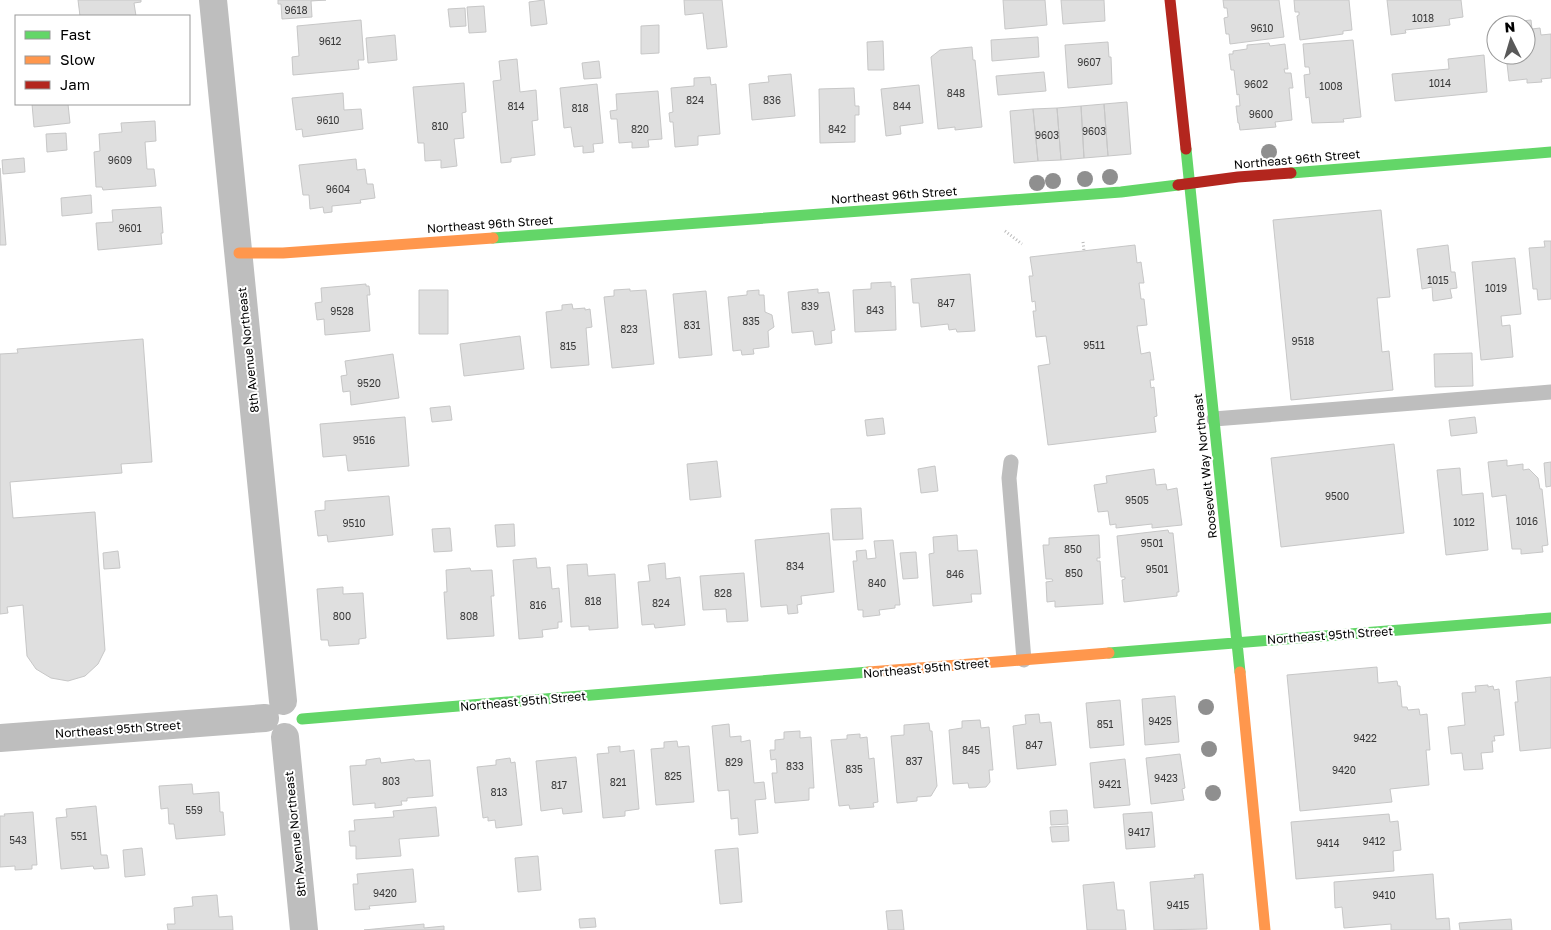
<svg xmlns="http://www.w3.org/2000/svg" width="1551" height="930" viewBox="0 0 1551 930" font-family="'Golos Text',sans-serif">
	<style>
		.building { fill: #dfdfdf; stroke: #c7c7c7 }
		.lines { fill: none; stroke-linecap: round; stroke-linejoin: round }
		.path { stroke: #b9b9b9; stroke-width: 3; stroke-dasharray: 1 2.5; stroke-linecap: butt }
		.lane { stroke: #bebebe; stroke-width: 15 }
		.street { stroke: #bebebe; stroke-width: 28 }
		.fast { stroke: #63d668; stroke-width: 11 }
		.slow { stroke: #ff974d; stroke-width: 11 }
		.jam { stroke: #b3261e; stroke-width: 11 }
		.tree { fill: #8f8f8f }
		.labels { text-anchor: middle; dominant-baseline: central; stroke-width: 4; stroke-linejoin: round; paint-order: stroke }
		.number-label { font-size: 10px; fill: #383838 }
		.street-label { font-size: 12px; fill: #000; stroke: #fff }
	</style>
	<rect width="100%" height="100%" fill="#fff"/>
	<path class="building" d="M78,0H141V2L134,3L136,16H80Z
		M278,0H326L311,1L312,17L282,19L281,4H278Z
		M544,0L547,24L531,26L529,2Z
		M684,0H722L727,47L707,49L703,13L685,15Z
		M1003,0H1045L1047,25L1005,29Z
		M1061,0H1104L1105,21L1063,24Z
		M1223,0H1279L1284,37L1230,44L1229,34H1226L1224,18L1228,17L1227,8H1224Z
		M1294,0H1349L1352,30L1343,31V34L1300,40L1297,16L1299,15V12H1295Z
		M1387,0H1461L1463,17L1449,19L1450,25L1405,30L1406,33L1391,35Z
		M484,6L486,32L469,33L467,7Z
		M465,8L466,26L450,27L448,9Z
		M361,20L364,60H358L359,69L293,75L292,57L299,56L297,26Z
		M1531,20L1532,29L1540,28L1541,35L1551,34V78L1541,79L1542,82L1527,83V79L1509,81L1506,55H1526V25H1503V23Z
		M659,25V53L641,54V26Z
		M395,35L397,60L368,63L366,38Z
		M1038,37L1039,57L992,61L991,40Z
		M1353,40L1361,117L1343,119L1344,122L1312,123L1309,97L1306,98L1304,75L1310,74L1309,67H1305L1303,44Z
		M883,41L884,70H868L867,42Z
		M1108,42L1109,57H1111L1112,84L1068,88L1065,45Z
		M1269,43L1270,46L1285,44L1288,69H1284L1285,73H1291L1293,88H1289L1292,120L1275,122L1276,127L1240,130L1239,123H1238L1236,106H1240L1239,94L1237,95L1234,70H1231L1229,54H1233V51L1247,49V45Z
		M972,47L973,60H975L982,127L955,130V127L938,129L931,57L940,50Z
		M1484,55L1487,92L1395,101L1392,74L1449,69L1448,59Z
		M517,59L520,92L536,90L538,120L532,121L535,155L511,158V162L501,163L493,81L501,80L499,61Z
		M599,61L601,78L584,79L582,63Z
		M1044,72L1046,91L998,95L996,76Z
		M791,74L795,116L752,120L749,84L769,82L768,76Z
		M710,77L711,85L716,84L720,134L698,136V145L675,147L673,122H670L669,113L673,112L671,88L694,86V78Z
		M464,83L466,112L462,113L464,138L454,139L457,166L441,168V160L425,161L424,143H418L413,87Z
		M597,84L603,143L593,144L594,152L583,153V146L574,147L571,127L564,128L560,88Z
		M919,85L923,123L900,126L901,134L886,136L881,89Z
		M854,88L855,106H859V115H855V142L820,143L819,89Z
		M658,91L662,139L648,140L649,147L632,148V142L619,143L617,119H611L610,111L617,110L616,94Z
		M343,93L344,110L361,109L363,129L303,137L302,129L296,130L292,98Z
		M1127,102L1131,154L1108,156L1104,104Z
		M32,104H68L70,123L34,127Z
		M1104,104L1108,156L1084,158L1081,106Z
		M1081,106L1084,158L1061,160L1057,108Z
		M1057,108L1061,160L1038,161L1033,109Z
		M1033,109L1038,161L1014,163L1010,111Z
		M155,121L156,141L145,142L147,169H154L156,186L103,190L102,187H96L94,152L100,151L99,134L122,132L121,123Z
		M66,133L67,150L47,152L46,134Z
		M24,158L25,172L3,174L2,160Z
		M356,159L357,170L365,169L367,184H373L375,198L360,200L361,203L332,206V212L324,213L323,207L310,209L309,195H303L299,165Z
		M0,168L6,245H0Z
		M91,195L92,213L62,216L61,198Z
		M161,207L163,233H161L162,244L98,250L96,223L113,222L112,210Z
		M1381,210L1390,297L1377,298L1382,352L1389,351L1393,390L1291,400L1273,220Z
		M1544,241H1551V299L1538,300L1537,289H1533L1529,248L1545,247Z
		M1135,245L1137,263L1141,262L1144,283H1139L1141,299H1144L1147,325L1137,326L1141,354L1150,352L1154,380H1150L1151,388L1154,387L1157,416L1154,417L1156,432L1048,445L1038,366L1050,364L1046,336L1036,337L1033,311H1036L1035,301L1032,302L1029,276H1033L1030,257Z
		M1448,245L1451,272H1455L1457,288L1450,289L1452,298L1433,301L1432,287L1422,289L1417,249Z
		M1515,258L1521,314L1501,316L1502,326L1510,325L1513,357L1481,360L1472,262Z
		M970,274L975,331L957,332L956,329L949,330L948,324L921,327L919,303H913L911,279Z
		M891,282V287L895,286L896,330L855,332L853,290L871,289V283Z
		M366,284V286H369L370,295H367L370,331L325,335L324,319L317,320L315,303L322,302L321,288Z
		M630,289V291L646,290L654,364L612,368L604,297L614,296V290Z
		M818,289V293L829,292L835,330L831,331L832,343L815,345L813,331L792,333L788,292Z
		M419,290H448V334H419Z
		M759,290V295H764L765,312L772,315L774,327L768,331L769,347L753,349L754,354L742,355L741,350L733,351L728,297L747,295V291Z
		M706,291L712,355L679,358L673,294Z
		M572,304L573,309L585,308V310L590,309L592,327L586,328L589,365L551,368L546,312L562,310V305Z
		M520,336L524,369L464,376L460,344Z
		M143,339L152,462L121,464L122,473L10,482L13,518L95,512L105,650L98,664L85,676L68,681L51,678L36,669L27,656L23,605L7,607L8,613L0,614V354L18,353L17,349Z
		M1472,353L1473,386L1435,387L1434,354Z
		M393,354L399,398L351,405L350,391L343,392L341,376L347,375L345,361Z
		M450,406L452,420L432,422L430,408Z
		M405,417L409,466L348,471L346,455L323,457L320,424Z
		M1475,417L1477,433L1451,436L1449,420Z
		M883,418L885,434L867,436L865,420Z
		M1394,444L1404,533L1281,547L1271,458Z
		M1507,460V466L1523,464V470L1529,469L1538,478L1540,489H1542L1548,545L1542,546L1543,552L1521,554V549H1512L1506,495L1492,497L1488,462Z
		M717,461L721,497L690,500L687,464Z
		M1551,462V486L1546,487L1544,463Z
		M935,466L938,491L921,493L918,469Z
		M1460,468L1462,495L1483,493L1488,550L1446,555L1437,470Z
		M1154,469L1156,485L1166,484L1167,490L1177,488L1182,525L1152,528V524L1116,528V524L1110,525L1108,511L1098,512L1094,485L1107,483L1106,476Z
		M389,496L393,535L328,542L327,535L318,536L315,511L325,510V501Z
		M861,508L863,539L833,540L831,509Z
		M514,524L515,546L497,547L495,525Z
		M450,528L452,551L434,552L432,529Z
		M1168,530L1169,533H1173L1179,592H1177V596L1124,602L1122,580L1125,579V577H1121L1117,536Z
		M829,533L834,592L801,596L802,604L797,605L798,613L788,614L787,605L761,607L755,540Z
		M957,535L958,551L977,550L981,594H971L972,602L933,606L929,554L934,553L933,537Z
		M1099,535L1100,558H1097V561H1100L1103,604L1055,607V601L1047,602L1046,582L1053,581L1052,579H1046L1043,545H1049V538Z
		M893,540L900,605H895V608L879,610L880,615L863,617V610H858L853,561H857L856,551L866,550L867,559L876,558L874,541Z
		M118,551L120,568L104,569L103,553Z
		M916,552L918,578L903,579L900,553Z
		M536,558L537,568L550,567L552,589L559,588L562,622H558V628L542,630L543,637L519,639L513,560Z
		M665,563L666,579L680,577L685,625L655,628L654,624L642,625L638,582L650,581L648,565Z
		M587,564L588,576L615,574L618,628L589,630V626L571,627L567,565Z
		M470,568L471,571L492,570L494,596H491L494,636L447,639L444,592H447L446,570Z
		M744,573L748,621L727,622L726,609L703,610L700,576Z
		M343,587V594L363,593L366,638L359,639V644L329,646L328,640H321L317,589Z
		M1377,667L1378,683L1397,681L1398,686H1400L1402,707H1407L1408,710L1419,709L1420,715L1427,714L1430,750H1426L1429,785L1390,789L1392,802L1300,811L1287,675Z
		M1551,677V748L1520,751L1515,702H1518L1516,681Z
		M1488,685V687L1493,686L1494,690L1499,689L1504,735L1494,736L1495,741H1492L1493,752L1481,753L1483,769L1464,770L1462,753L1451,754L1448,727L1465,725L1462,693L1476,692L1475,686Z
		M1175,696L1179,742L1145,745L1142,699Z
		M1120,700L1124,745L1090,748L1086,703Z
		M1039,714L1040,723L1051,722L1056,765L1017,769L1013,726L1026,724L1025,715Z
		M980,720L981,728L989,727L993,770H989L990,782L986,787L969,788L968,783L953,784L949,730L962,728V721Z
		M929,723L930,731H932L937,786L931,796L917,797V801L897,803L891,736L904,735V725Z
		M729,724L730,737L741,736V742L750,740L754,783L764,782L766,799L755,800L758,833L739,835L738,818L731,819L729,790L718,791L712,726Z
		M800,731V738L811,737L814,788H809V800L775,803L772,773H777L776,759L771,760L770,750H775V740L784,739V732Z
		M860,734V738L867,737L869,759L874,758L878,802L873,803L874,807L850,809L849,805L839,806L831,740L847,739V735Z
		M677,741L678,747L689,746L694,802L656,805L651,749L664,748V742Z
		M620,746V752L634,750L639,809L625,811V816L603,818L597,754L609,753L608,747Z
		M1180,754L1185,788L1182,789L1184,800L1151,804L1146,758Z
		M576,757L582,812L563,814L562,808L541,811L536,761Z
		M380,758L381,763L414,759L415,761L430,760L433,796L407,798V801H401L402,805L375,808V803L353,805L350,766L366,765V760Z
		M510,758L511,763L515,762L522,825L496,828L495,820L488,821V817L483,818L477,767L496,765V760Z
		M1125,759L1130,805L1094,808L1090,763Z
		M192,784L193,794L219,792L220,812H223L225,835L176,839L174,824H169L168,808L161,809L159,786Z
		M96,806L101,855H107L109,868L94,869L93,866L61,869L56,818L67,817L66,809Z
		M436,807L439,836L399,839L401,856L356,859V846H350L349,831H355L354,820L394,817L393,811Z
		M1067,810L1068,824L1051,825L1050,811Z
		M33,812L37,865H32V869L15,870V866L0,867V816H5L4,814Z
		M1152,812L1155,847L1126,849L1123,814Z
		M1389,814L1390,822L1398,821L1401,850L1393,851L1394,871L1296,879L1291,822Z
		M1068,826L1069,841L1052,842L1050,827Z
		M142,848L145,875L125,877L123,850Z
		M738,848L742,902L720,904L715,850Z
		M538,856L541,890L518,892L515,858Z
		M413,869L416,902L369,906L370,909L355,910L353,884H358L357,874Z
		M1203,874L1207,929L1154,930L1150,882L1195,878L1194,875Z
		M1433,874L1436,919L1449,918L1450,930H1391V924L1344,928L1342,907L1335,908L1334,882Z
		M1114,882L1117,910H1124L1126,930H1087L1083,885Z
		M217,895L219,917L232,916L233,930H168L167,924H175L174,908L193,906L192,897Z
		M902,910L904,930H888L886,911Z
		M595,918L596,927L580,928L579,919Z
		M1511,919L1512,930H1460L1459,923Z
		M424,924V928L444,926V930H364Z"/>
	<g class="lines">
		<path class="path" d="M1005,231L1022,244
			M1083,242L1084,251"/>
		<path class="lane" d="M1214,419L1551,392
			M1011,462L1009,478L1024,660"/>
		<path class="street" d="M213,0L283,701
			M285,737L304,930
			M0,738L265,718"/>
		<path class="fast" d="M1186,149L1240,672
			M1291,173L1551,152
			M493,238L1121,192L1178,185
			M1109,653L1551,618
			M302,719L869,672"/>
		<path class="slow" d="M239,253H283L493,238
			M869,672L1109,653
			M1240,672L1265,930"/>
		<path class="jam" d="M1170,0L1186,149
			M1178,185L1238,177L1291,173"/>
	</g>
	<g class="tree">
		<circle cx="1269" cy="152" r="8"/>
		<circle cx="1110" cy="177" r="8"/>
		<circle cx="1085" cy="179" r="8"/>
		<circle cx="1053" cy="181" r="8"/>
		<circle cx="1037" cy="183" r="8"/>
		<circle cx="1206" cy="707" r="8"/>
		<circle cx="1209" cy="749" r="8"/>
		<circle cx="1213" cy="793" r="8"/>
	</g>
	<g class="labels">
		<g class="number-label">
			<text x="296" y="10">9618</text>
			<text x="1423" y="18">1018</text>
			<text x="1262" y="28">9610</text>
			<text x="330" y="41">9612</text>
			<text x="1089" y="62">9607</text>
			<text x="1440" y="83">1014</text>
			<text x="1256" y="84">9602</text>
			<text x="1331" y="86">1008</text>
			<text x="956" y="93">848</text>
			<text x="695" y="100">824</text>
			<text x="772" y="100">836</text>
			<text x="516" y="106">814</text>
			<text x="902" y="106">844</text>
			<text x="580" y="108">818</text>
			<text x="1261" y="114">9600</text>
			<text x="328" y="120">9610</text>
			<text x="440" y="126">810</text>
			<text x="640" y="129">820</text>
			<text x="837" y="129">842</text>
			<text x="1094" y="131">9603</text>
			<text x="1047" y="135">9603</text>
			<text x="120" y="160">9609</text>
			<text x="338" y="189">9604</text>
			<text x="130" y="228">9601</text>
			<text x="1438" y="280">1015</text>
			<text x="1496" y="288">1019</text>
			<text x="946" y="303">847</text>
			<text x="810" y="306">839</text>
			<text x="875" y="310">843</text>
			<text x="342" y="311">9528</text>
			<text x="751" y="321">835</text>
			<text x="692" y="325">831</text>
			<text x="629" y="329">823</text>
			<text x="1303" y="341">9518</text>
			<text x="1094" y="345">9511</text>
			<text x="568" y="346">815</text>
			<text x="369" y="383">9520</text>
			<text x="364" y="440">9516</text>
			<text x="1337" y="496">9500</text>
			<text x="1137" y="500">9505</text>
			<text x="1527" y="521">1016</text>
			<text x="1464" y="522">1012</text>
			<text x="354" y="523">9510</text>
			<text x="1152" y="543">9501</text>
			<text x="1073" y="549">850</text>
			<text x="795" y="566">834</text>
			<text x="1157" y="569">9501</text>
			<text x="1074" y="573">850</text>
			<text x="955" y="574">846</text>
			<text x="877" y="583">840</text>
			<text x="723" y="593">828</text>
			<text x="593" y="601">818</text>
			<text x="661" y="603">824</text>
			<text x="538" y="605">816</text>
			<text x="342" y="616">800</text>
			<text x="469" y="616">808</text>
			<text x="1160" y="721">9425</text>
			<text x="1105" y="724">851</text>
			<text x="1365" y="738">9422</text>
			<text x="1034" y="745">847</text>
			<text x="971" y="750">845</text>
			<text x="914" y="761">837</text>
			<text x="734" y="762">829</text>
			<text x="795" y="766">833</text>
			<text x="854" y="769">835</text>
			<text x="1344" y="770">9420</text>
			<text x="673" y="776">825</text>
			<text x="1166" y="778">9423</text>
			<text x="391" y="781">803</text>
			<text x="618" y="782">821</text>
			<text x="1110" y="784">9421</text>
			<text x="559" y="785">817</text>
			<text x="499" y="792">813</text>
			<text x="194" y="810">559</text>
			<text x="1139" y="832">9417</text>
			<text x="79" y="836">551</text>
			<text x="18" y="840">543</text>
			<text x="1374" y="841">9412</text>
			<text x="1328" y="843">9414</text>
			<text x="385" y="893">9420</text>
			<text x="1384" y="895">9410</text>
			<text x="1178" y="905">9415</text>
		</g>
		<g class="street-label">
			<text transform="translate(1297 159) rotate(-5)">Northeast 96th Street</text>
			<text transform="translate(894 195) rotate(-4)">Northeast 96th Street</text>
			<text transform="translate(490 224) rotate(-4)">Northeast 96th Street</text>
			<text transform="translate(248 350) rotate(-96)">8th Avenue Northeast</text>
			<text transform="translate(1205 466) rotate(-96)">Roosevelt Way Northeast</text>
			<text transform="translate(1330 635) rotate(-4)">Northeast 95th Street</text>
			<text transform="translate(926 668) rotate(-5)">Northeast 95th Street</text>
			<text transform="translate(523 701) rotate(-5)">Northeast 95th Street</text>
			<text transform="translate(118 729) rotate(-4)">Northeast 95th Street</text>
			<text transform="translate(295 834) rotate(-96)">8th Avenue Northeast</text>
		</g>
	</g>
	<rect x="15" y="15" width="175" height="90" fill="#ffffff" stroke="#999999"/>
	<rect x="25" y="31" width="25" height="8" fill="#63d668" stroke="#999999"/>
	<text x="60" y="40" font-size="15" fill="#000000">Fast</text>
	<rect x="25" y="56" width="25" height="8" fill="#ff974d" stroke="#999999"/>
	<text x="60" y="65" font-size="15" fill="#000000">Slow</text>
	<rect x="25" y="81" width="25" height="8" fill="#b3261e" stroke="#999999"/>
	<text x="60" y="90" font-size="15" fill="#000000">Jam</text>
	<g transform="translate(1511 40) rotate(355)"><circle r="24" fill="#ffffff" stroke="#999999"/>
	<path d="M0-4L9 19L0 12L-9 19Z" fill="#595959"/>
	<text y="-8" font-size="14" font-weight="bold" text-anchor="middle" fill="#000000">N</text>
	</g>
</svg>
